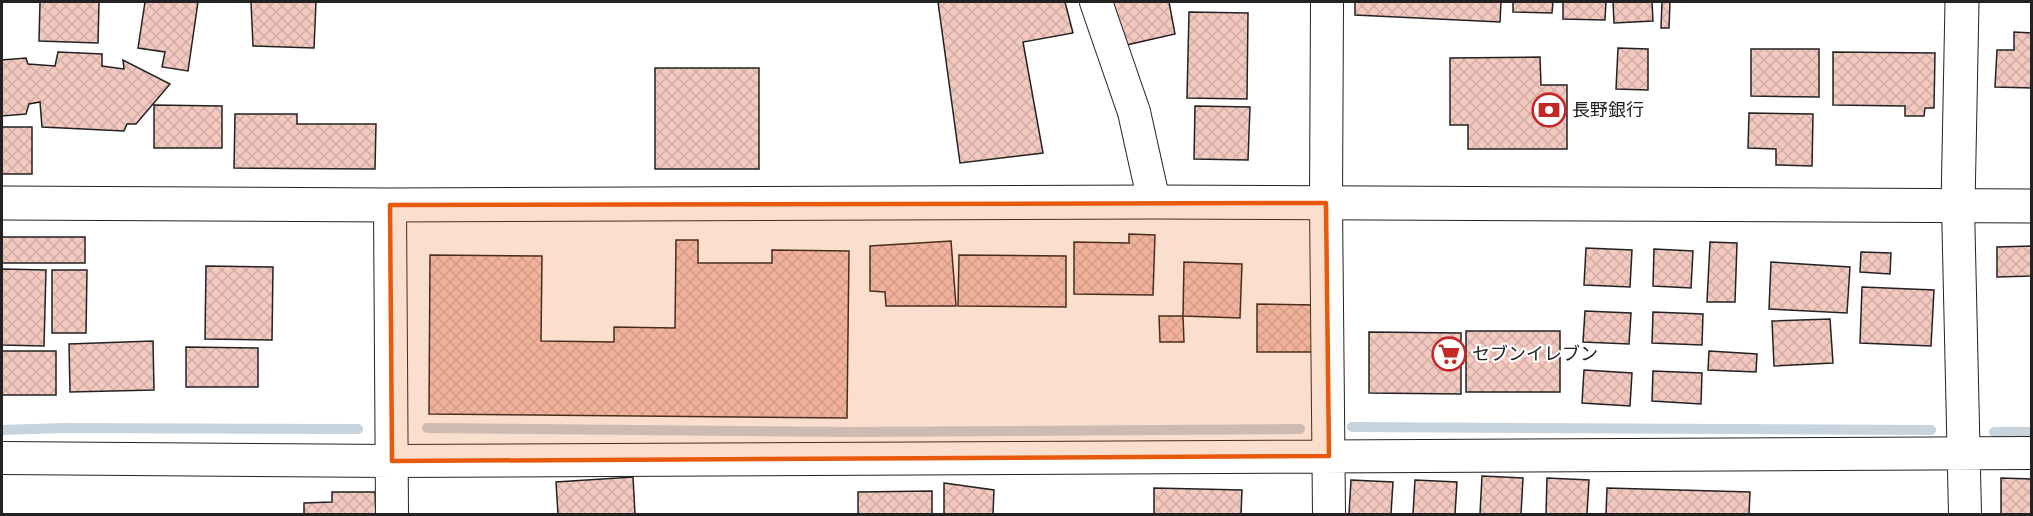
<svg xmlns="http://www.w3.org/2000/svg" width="2033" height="516" viewBox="0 0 2033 516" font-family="'Fira Sans Condensed','Noto Sans JP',sans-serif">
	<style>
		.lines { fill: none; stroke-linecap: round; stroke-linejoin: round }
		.stream { stroke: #c7d3dd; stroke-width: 10 }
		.building { fill: url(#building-cross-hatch); stroke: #222; stroke-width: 1.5 }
		.street-casing { stroke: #222; stroke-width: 34 }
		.secondary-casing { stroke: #222; stroke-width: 35 }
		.street { stroke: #fff; stroke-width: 32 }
		.secondary { stroke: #fff; stroke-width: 33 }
		.marked { fill: #e8590c; fill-opacity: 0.2; stroke: #e8590c; stroke-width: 4.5; stroke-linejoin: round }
		.labels { text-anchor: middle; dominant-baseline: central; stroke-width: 4.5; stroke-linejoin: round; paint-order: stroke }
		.poi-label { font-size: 18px; fill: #222; stroke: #fff; text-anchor: start }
	</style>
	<defs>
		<pattern id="building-cross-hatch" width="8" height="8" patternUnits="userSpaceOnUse" patternTransform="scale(1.5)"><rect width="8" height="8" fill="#f3c9c0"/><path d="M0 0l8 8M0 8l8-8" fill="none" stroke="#d0aca5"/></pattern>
	</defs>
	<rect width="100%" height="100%" fill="#fff"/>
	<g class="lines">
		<path class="stream" d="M1352,427L1931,430
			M427,428L854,432L1300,429
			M2,430L63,428L358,429
			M1994,432H2032"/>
	</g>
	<path class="building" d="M40,2H99L98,43L39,41Z
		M145,2H198L188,71L162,67L165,52L138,48Z
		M251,2H316L314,48L253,46Z
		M938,2H1065L1073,33L1023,42L1043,153L960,163Z
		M1112,2H1169L1175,34L1122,46Z
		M1355,2H1501L1500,22L1355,15Z
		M1513,2H1553L1552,13L1513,12Z
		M1563,2H1606L1605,20L1563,19Z
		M1613,2H1652L1653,21L1614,23Z
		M1662,2H1670L1669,28H1661Z
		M1189,12L1248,13L1247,99L1187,98Z
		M2014,32L2032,33V88L1995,87L1997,50H2014Z
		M1618,48L1648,49V90L1616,89Z
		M1751,49H1819V97L1751,96Z
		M58,52L102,54V66L124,69L123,60L170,84L136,124H127L124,131L42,127L40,102L29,104L26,114L2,116V60L26,58L28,64L55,66Z
		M1833,52L1935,53L1934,108H1925L1924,116H1905V106L1833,105Z
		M1540,57L1541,85H1567V149H1468V125H1450V58Z
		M655,68H759V169H655Z
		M154,105L222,106V148H154Z
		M1195,106L1250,107L1248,160L1194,159Z
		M1749,113L1813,114L1812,166L1776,165V149L1748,148Z
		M235,114H297V124H376L375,169L234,168Z
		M2,127H32V174H2Z
		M1129,234L1155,235L1153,295L1074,294V242L1129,243Z
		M2,237H85V263H2Z
		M676,240H698V263H772V250L849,251L847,418L429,414L430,255L542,256L541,341L614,342V327L675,328Z
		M951,241L956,306H886L885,292L870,291V246Z
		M1710,242L1737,243L1735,302H1707Z
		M2032,246V276L1997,277V247Z
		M1586,248L1632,250L1630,287L1584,285Z
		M1654,249L1693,251L1691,288L1653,286Z
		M1861,252L1891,253L1890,274L1860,272Z
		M959,255L1066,256V307L958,306Z
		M1184,262L1242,264L1240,318L1183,316Z
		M1771,262L1850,267L1847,313L1769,309Z
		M206,266L273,267L272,340L205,339Z
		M2,269L46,270L44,346L2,345Z
		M52,270H87L86,333H52Z
		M1862,287L1934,290L1931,346L1860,343Z
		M1257,304L1315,305L1316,352H1257Z
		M1585,311L1631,313L1629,344L1583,342Z
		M1653,312L1703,314L1702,345L1652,343Z
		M1159,316H1183L1184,342H1160Z
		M1830,319L1833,363L1774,366L1772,321Z
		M1466,331H1560V392H1466Z
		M1369,332L1461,333V394L1369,393Z
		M153,341L154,390L70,392L69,344Z
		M186,347L258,348V387H186Z
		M2,351H56V395H2Z
		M1709,351L1757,354L1756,372L1708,370Z
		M1584,370L1632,373L1630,406L1582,403Z
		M1653,371L1702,373L1701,404L1652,401Z
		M1482,476L1523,478L1521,514H1480Z
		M633,477L635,514H558L556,482Z
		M1547,478L1589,480L1587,514H1546Z
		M2001,478L2032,479V514H2001Z
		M1351,480L1393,482L1391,514H1349Z
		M1415,480L1457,482L1455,514H1413Z
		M944,483L994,490L993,514H944Z
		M1154,488L1242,490L1241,514H1154Z
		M1607,488L1750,492L1749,514H1606Z
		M932,491V514H858V492Z
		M332,492H375L376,514H304V503L332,502Z"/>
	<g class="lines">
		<g class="street-casing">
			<path id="street" d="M1096,2L1134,112L1154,202
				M1327,2L1326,203L1329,514
				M390,205L392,514
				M1958,206L1965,514
				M2,458L392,461L2032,453"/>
		</g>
		<g class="secondary-casing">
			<path id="secondary" d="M2,203L390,205L1154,202L2032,206
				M1958,206L1962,2"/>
		</g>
		<use href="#street" class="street"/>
		<use href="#secondary" class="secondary"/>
	</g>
	<path class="marked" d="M1326,203L1329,456L392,461L390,205Z"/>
	<defs>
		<g id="bank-ring" transform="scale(1.725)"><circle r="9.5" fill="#fff" stroke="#c62828" stroke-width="1.5"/><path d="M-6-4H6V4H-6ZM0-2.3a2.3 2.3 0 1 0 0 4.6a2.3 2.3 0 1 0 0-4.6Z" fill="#c62828"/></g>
		<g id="supermarket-ring" transform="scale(1.725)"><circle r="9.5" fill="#fff" stroke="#c62828" stroke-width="1.5"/><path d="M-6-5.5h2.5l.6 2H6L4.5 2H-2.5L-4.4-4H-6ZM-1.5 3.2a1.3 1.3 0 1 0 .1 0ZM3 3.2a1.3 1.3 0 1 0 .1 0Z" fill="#c62828"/></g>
	</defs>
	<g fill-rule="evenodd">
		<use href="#bank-ring" x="1549" y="110"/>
		<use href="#supermarket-ring" x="1449" y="354"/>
	</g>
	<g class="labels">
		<g class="poi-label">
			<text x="1572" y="110">長野銀行</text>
			<text x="1472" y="354">セブンイレブン</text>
		</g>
	</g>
	<rect width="2033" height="516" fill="none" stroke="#222222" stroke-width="6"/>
</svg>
